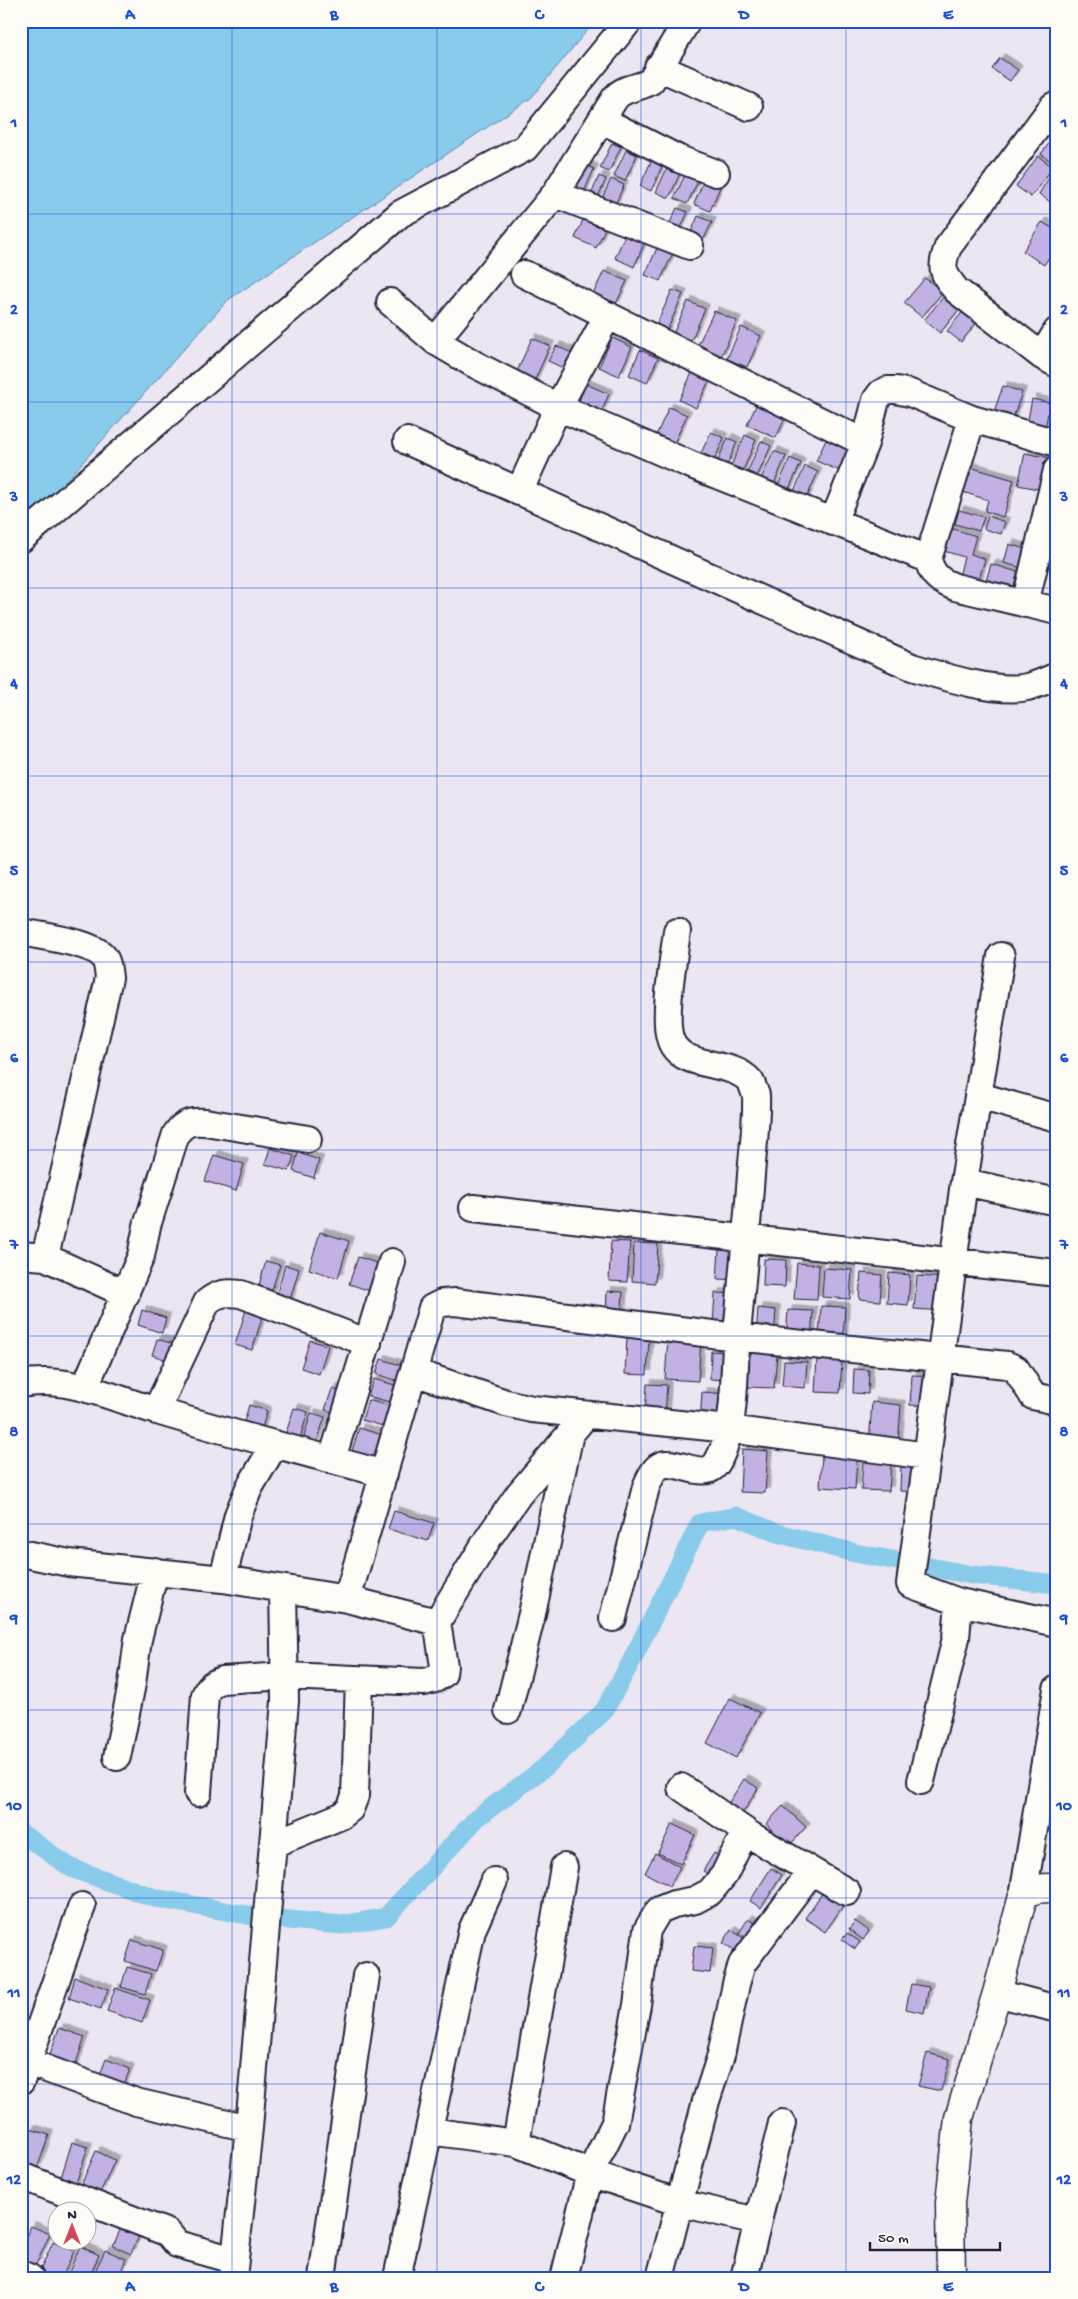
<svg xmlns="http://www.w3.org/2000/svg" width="1078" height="2299" viewBox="0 0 1078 2299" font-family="'Gochi Hand',sans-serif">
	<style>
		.water { fill: #89cbea; stroke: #6087a4 }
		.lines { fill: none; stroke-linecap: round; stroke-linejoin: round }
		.canal { stroke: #89cbea; stroke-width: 19 }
		.building { fill: #c1b2e3; stroke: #22223b; filter: url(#shadow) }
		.minor-casing { stroke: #22223b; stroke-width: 30 }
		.major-casing { stroke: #22223b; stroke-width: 31 }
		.minor { stroke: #fdfcf7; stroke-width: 26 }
		.major { stroke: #fdfcf7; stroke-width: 28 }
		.grid { fill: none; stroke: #1d4ed8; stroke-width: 1; stroke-opacity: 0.55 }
		.neatline { fill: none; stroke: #1d4ed8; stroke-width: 2 }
		.grid-label { font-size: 16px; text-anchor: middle; font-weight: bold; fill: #1d4ed8 }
	</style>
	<defs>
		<filter id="shadow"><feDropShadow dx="4.5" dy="-4.5" stdDeviation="0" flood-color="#0004"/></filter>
	</defs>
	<rect width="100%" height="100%" fill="#ebe6f1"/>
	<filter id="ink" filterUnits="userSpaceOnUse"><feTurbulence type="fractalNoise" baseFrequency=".02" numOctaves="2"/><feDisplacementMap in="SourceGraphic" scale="10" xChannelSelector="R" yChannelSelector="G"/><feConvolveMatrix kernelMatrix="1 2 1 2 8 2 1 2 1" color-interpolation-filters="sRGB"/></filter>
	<g filter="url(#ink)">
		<path class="water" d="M21,21H595L531,98L228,300L21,531Z"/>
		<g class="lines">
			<path class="canal" d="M21,1833L71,1868L155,1898L257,1917L342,1925L386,1917L477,1818L544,1768L604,1711L632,1660L700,1523L736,1516L777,1533L855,1553L972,1575L1057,1584"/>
		</g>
		<path class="building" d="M1000,58L1018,70L1010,81L992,69Z
			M1057,133V163L1056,165L1041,154Z
			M612,143L621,147L609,172L600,168Z
			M626,150L637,155L625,181L614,176Z
			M1038,156L1053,167L1031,197L1016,186Z
			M652,159L663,164L651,191L640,186Z
			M582,163L594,169L582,197L569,191Z
			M668,166L681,171L669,198L656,192Z
			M1053,171L1057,174V198L1053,204L1039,194Z
			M685,175L698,181L687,204L674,198Z
			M599,176L606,179L594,206L588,202Z
			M611,179L624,185L614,207L601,201Z
			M704,180L720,187L710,211L694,204Z
			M677,208L688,212L678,234L667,229Z
			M698,216L712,222L702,243L689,237Z
			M583,220L605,229L596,248L575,238Z
			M1042,222L1057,231V245L1044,265L1023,251Z
			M628,228L647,237L634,267L615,258Z
			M658,246L673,253L660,281L645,275Z
			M1057,254V270L1049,266Z
			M604,271L627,281L615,306L592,296Z
			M925,278L943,292L922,317L904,303Z
			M672,290L683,294L666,333L655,328Z
			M946,294L961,307L940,333L924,320Z
			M688,301L705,309L691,341L673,334Z
			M965,309L978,321L961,342L947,331Z
			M714,311L737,321L721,357L697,347Z
			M741,327L761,336L747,367L727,359Z
			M532,338L550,346L533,384L515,376Z
			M612,338L632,347L619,376L599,367Z
			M556,346L579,356L572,372L548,361Z
			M640,350L658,358L647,383L629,375Z
			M693,371L710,379L696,408L679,400Z
			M586,384L609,394L601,413L578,403Z
			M1003,386L1022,392L1010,427L991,420Z
			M760,397L789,409L776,438L747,425Z
			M1032,399L1050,403L1044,434L1026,430Z
			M669,407L687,415L672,448L654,440Z
			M1053,407H1057V441L1047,440Z
			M711,432L724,438L715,459L701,453Z
			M745,435L756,440L741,475L729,470Z
			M728,438L737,442L727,465L718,460Z
			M826,440L854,453L845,473L816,461Z
			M761,441L771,446L756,479L746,475Z
			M774,451L786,456L771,491L758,485Z
			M1025,453L1050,458L1043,490L1018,485Z
			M790,458L801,463L787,493L777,488Z
			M805,466L818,472L803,506L790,500Z
			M970,467L1014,480L1003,517L985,511L988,500L963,492Z
			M959,510L984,517L979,531L955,524Z
			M988,516L1005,522L1001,534L984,529Z
			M950,528L976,536L971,554L985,559L977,586L958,580L964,557L944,551Z
			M1009,544L1035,552L1029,570L1004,563Z
			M991,564L1018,572L1012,592L985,584Z
			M270,1148L294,1156L289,1171L265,1164Z
			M298,1153L319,1160L314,1178L293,1171Z
			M214,1155L244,1164L236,1191L205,1181Z
			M320,1232L349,1241L338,1278L309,1269Z
			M611,1241L630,1242L627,1282L609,1281Z
			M634,1243L658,1244L655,1283L632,1281Z
			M719,1249L740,1250L738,1280L717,1279Z
			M358,1257L386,1266L377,1293L349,1284Z
			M764,1259L786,1260L785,1287L763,1286Z
			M266,1261L280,1265L270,1296L257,1292Z
			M797,1263L819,1265L817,1300L794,1299Z
			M285,1265L299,1269L289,1303L275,1299Z
			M824,1268L852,1270L850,1299L822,1297Z
			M861,1273L882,1275L880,1301L859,1299Z
			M889,1273L910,1275L908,1305L887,1303Z
			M917,1276L945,1278L943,1311L914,1309Z
			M607,1291L623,1292L621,1319L606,1318Z
			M715,1293L736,1294L734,1327L713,1325Z
			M821,1306L845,1307L843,1339L819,1337Z
			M758,1308L776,1310L774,1339L756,1338Z
			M142,1310L166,1318L162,1333L138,1325Z
			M246,1310L263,1315L252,1350L235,1345Z
			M788,1310L813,1311L811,1340L786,1338Z
			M627,1337L649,1338L647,1375L625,1374Z
			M668,1338L701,1340L698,1381L665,1379Z
			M157,1339L181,1346L176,1363L152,1355Z
			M310,1340L328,1346L319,1374L301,1368Z
			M711,1351L728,1352L726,1380L710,1379Z
			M749,1353L777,1355L774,1388L747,1387Z
			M817,1358L842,1360L840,1393L815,1392Z
			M381,1359L410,1368L405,1383L376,1374Z
			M784,1361L807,1362L805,1388L782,1386Z
			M854,1369L869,1370L868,1394L853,1393Z
			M912,1375L933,1376L931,1406L910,1405Z
			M374,1379L405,1388L400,1405L368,1396Z
			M647,1384L667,1385L665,1417L645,1415Z
			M332,1389L348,1394L341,1415L325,1410Z
			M702,1392L726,1394L724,1424L700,1423Z
			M368,1400L399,1409L393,1429L362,1420Z
			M872,1402L901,1405L898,1446L869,1444Z
			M249,1405L267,1411L261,1431L243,1426Z
			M294,1408L308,1412L299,1441L285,1436Z
			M311,1413L325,1417L315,1447L302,1443Z
			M359,1428L392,1438L384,1464L351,1454Z
			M742,1449L768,1451L765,1493L740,1492Z
			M822,1455L857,1457L855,1489L820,1487Z
			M863,1461L891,1463L889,1491L861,1490Z
			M901,1463L922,1465L920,1492L900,1491Z
			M394,1511L434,1523L428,1541L388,1529Z
			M730,1698L760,1713L736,1758L707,1743Z
			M744,1779L758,1788L741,1816L726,1807Z
			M783,1806L806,1827L789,1846L766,1824Z
			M672,1824L695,1835L681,1864L658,1853Z
			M655,1853L680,1867L670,1886L645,1873Z
			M714,1853L728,1862L717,1879L703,1871Z
			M771,1868L782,1875L761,1908L750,1901Z
			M825,1889L845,1903L825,1932L805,1918Z
			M748,1919L764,1929L756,1943L739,1933Z
			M855,1921L869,1931L863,1940L849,1929Z
			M731,1930L753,1944L745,1957L723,1943Z
			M847,1933L860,1942L855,1949L842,1940Z
			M132,1940L163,1950L156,1971L125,1961Z
			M694,1946L713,1948L710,1973L691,1971Z
			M127,1967L151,1974L145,1994L121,1987Z
			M75,1977L108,1989L101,2009L69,1998Z
			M911,1984L929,1987L924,2013L906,2009Z
			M115,1988L150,2000L142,2023L107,2011Z
			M59,2028L85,2037L73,2072L47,2063Z
			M927,2053L950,2059L941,2091L918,2086Z
			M106,2059L130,2069L121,2092L97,2083Z
			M30,2129L49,2135L37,2169L21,2164V2154Z
			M72,2142L88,2147L75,2186L60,2181Z
			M96,2151L115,2160L100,2193L81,2185Z
			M124,2221L142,2229L131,2254L113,2246Z
			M31,2226L50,2234L36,2265L21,2259V2247Z
			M53,2242L74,2251L62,2278H54L40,2271Z
			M80,2246L99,2255L89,2278H69L67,2277Z
			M105,2250L126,2259L118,2278H92Z"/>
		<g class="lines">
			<g class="minor-casing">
				<path id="minor" d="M658,67L749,107
					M1053,106L948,247C940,268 942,272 956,290L1042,356L1057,364
					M602,120L679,159L716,173
					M555,194L690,246
					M524,274L865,443L876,400L881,393L888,390H896L910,393L972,419L1057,443
					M390,302L435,341L474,364L558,407L689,464L928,559
					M435,341L555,194L615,98C625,86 639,89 651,81L686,23
					M1042,356L1057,331
					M972,419L928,559C932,576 940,581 955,587L1057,611
					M407,441L912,667C941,676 998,694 1027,687C1037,685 1047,680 1057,676
					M519,492L558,407L608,315
					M833,522L865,443
					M21,539L400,214L525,148L629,21
					M1025,604L1057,470
					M21,932C40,936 91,942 103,956C108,962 108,971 109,978L45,1257
					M1001,956L964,1182L910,1584L959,1602L1057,1623
					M979,1096L1057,1118
					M964,1182L1057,1202
					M473,1208L1057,1273
					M21,1255L45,1257L126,1294
					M414,1372L506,1403L532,1409L729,1429L927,1456
					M21,1384C68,1375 114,1399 157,1411C232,1434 309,1453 384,1474
					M85,1387L141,1256L147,1226L176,1134C184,1122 192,1121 205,1122L308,1139
					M156,1411L207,1302C218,1293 226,1292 241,1294L368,1343
					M332,1459L392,1262
					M21,1553L69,1563L223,1579L347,1599L437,1622L489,1537L519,1494L586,1415
					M223,1579L238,1515L249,1488L275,1444
					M347,1599L432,1308L442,1303L455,1302L736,1337L1007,1365L1016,1369L1033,1396L1057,1401
					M613,1618L646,1487C649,1480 652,1472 658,1467C675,1455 705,1485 718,1461C737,1426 733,1373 737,1334C742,1281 747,1228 751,1175C753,1148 757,1122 756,1095C754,1091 753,1085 750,1081C730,1058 679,1071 670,1038C663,1015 674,957 677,931
					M508,1710L532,1614L569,1438
					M117,1757L132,1684L138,1639L155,1571
					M921,1781L956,1638L959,1602
					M681,1787L752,1836L847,1892
					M198,1793L205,1695C209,1686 213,1683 222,1680L286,1676L424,1682L435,1679L443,1674L444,1666L437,1622
					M273,1844L341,1816L350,1809L355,1796L359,1680
					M1023,1896L1057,1689
					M997,1993L1057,2009
					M28,2062L136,2102L249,2128
					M21,2081L82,1906
					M429,2131L516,2143L590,2173L680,2203L757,2221
					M516,2143L564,1867
					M21,2176L168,2233L177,2244L234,2260
					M21,2274L30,2278
					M233,2278L249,2128L285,1701L283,1589
					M322,2278L366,1976
					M397,2278L472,1930L494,1881
					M564,2278L590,2173L615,2123L637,2005L647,1930L659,1910L674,1904L695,1900L710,1892L724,1875L745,1832
					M660,2278L706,2101L721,2055L736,1984L742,1964L811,1872
					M744,2278L782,2123"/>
			</g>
			<g class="major-casing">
				<path id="major" d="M951,2278L950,2203L959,2118L997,1993L1023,1896C1033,1887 1044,1888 1057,1888"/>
			</g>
			<use href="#minor" class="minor"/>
			<use href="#major" class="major"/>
		</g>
	</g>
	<path class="grid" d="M232,21V2278M437,21V2278M641,21V2278M846,21V2278M21,214H1057M21,402H1057M21,588H1057M21,776H1057M21,962H1057M21,1150H1057M21,1336H1057M21,1524H1057M21,1710H1057M21,1898H1057M21,2084H1057"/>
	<rect width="1078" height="2299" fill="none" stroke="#fdfcf7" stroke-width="55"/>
	<g transform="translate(72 2226)"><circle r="24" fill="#fdfcf7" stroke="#a5a5ac"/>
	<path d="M0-4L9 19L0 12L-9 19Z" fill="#d1495b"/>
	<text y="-8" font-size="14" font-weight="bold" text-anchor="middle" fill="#22223b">N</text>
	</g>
	<path d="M870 2242v8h130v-8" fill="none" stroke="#22223b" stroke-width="2.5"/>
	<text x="878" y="2242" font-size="15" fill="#22223b" stroke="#fdfcf7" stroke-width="4" paint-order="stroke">50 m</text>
	<rect x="28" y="28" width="1022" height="2244" class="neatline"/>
	<g class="grid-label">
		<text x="130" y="19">A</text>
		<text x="334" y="19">B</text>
		<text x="539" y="19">C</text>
		<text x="744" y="19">D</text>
		<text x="948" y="19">E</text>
		<text x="14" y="127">1</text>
		<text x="1064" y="127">1</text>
		<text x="14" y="314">2</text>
		<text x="1064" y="314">2</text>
		<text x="14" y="501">3</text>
		<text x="1064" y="501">3</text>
		<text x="14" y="688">4</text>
		<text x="1064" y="688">4</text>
		<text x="14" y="875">5</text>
		<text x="1064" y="875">5</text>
		<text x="14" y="1062">6</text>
		<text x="1064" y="1062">6</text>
		<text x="14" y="1249">7</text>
		<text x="1064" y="1249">7</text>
		<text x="14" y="1436">8</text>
		<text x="1064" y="1436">8</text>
		<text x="14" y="1623">9</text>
		<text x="1064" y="1623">9</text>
		<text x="14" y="1810">10</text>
		<text x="1064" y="1810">10</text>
		<text x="14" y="1997">11</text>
		<text x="1064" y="1997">11</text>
		<text x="14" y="2184">12</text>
		<text x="1064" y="2184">12</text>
		<text x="130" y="2291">A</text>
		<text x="334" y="2291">B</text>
		<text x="539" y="2291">C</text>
		<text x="744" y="2291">D</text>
		<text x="948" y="2291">E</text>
	</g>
</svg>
